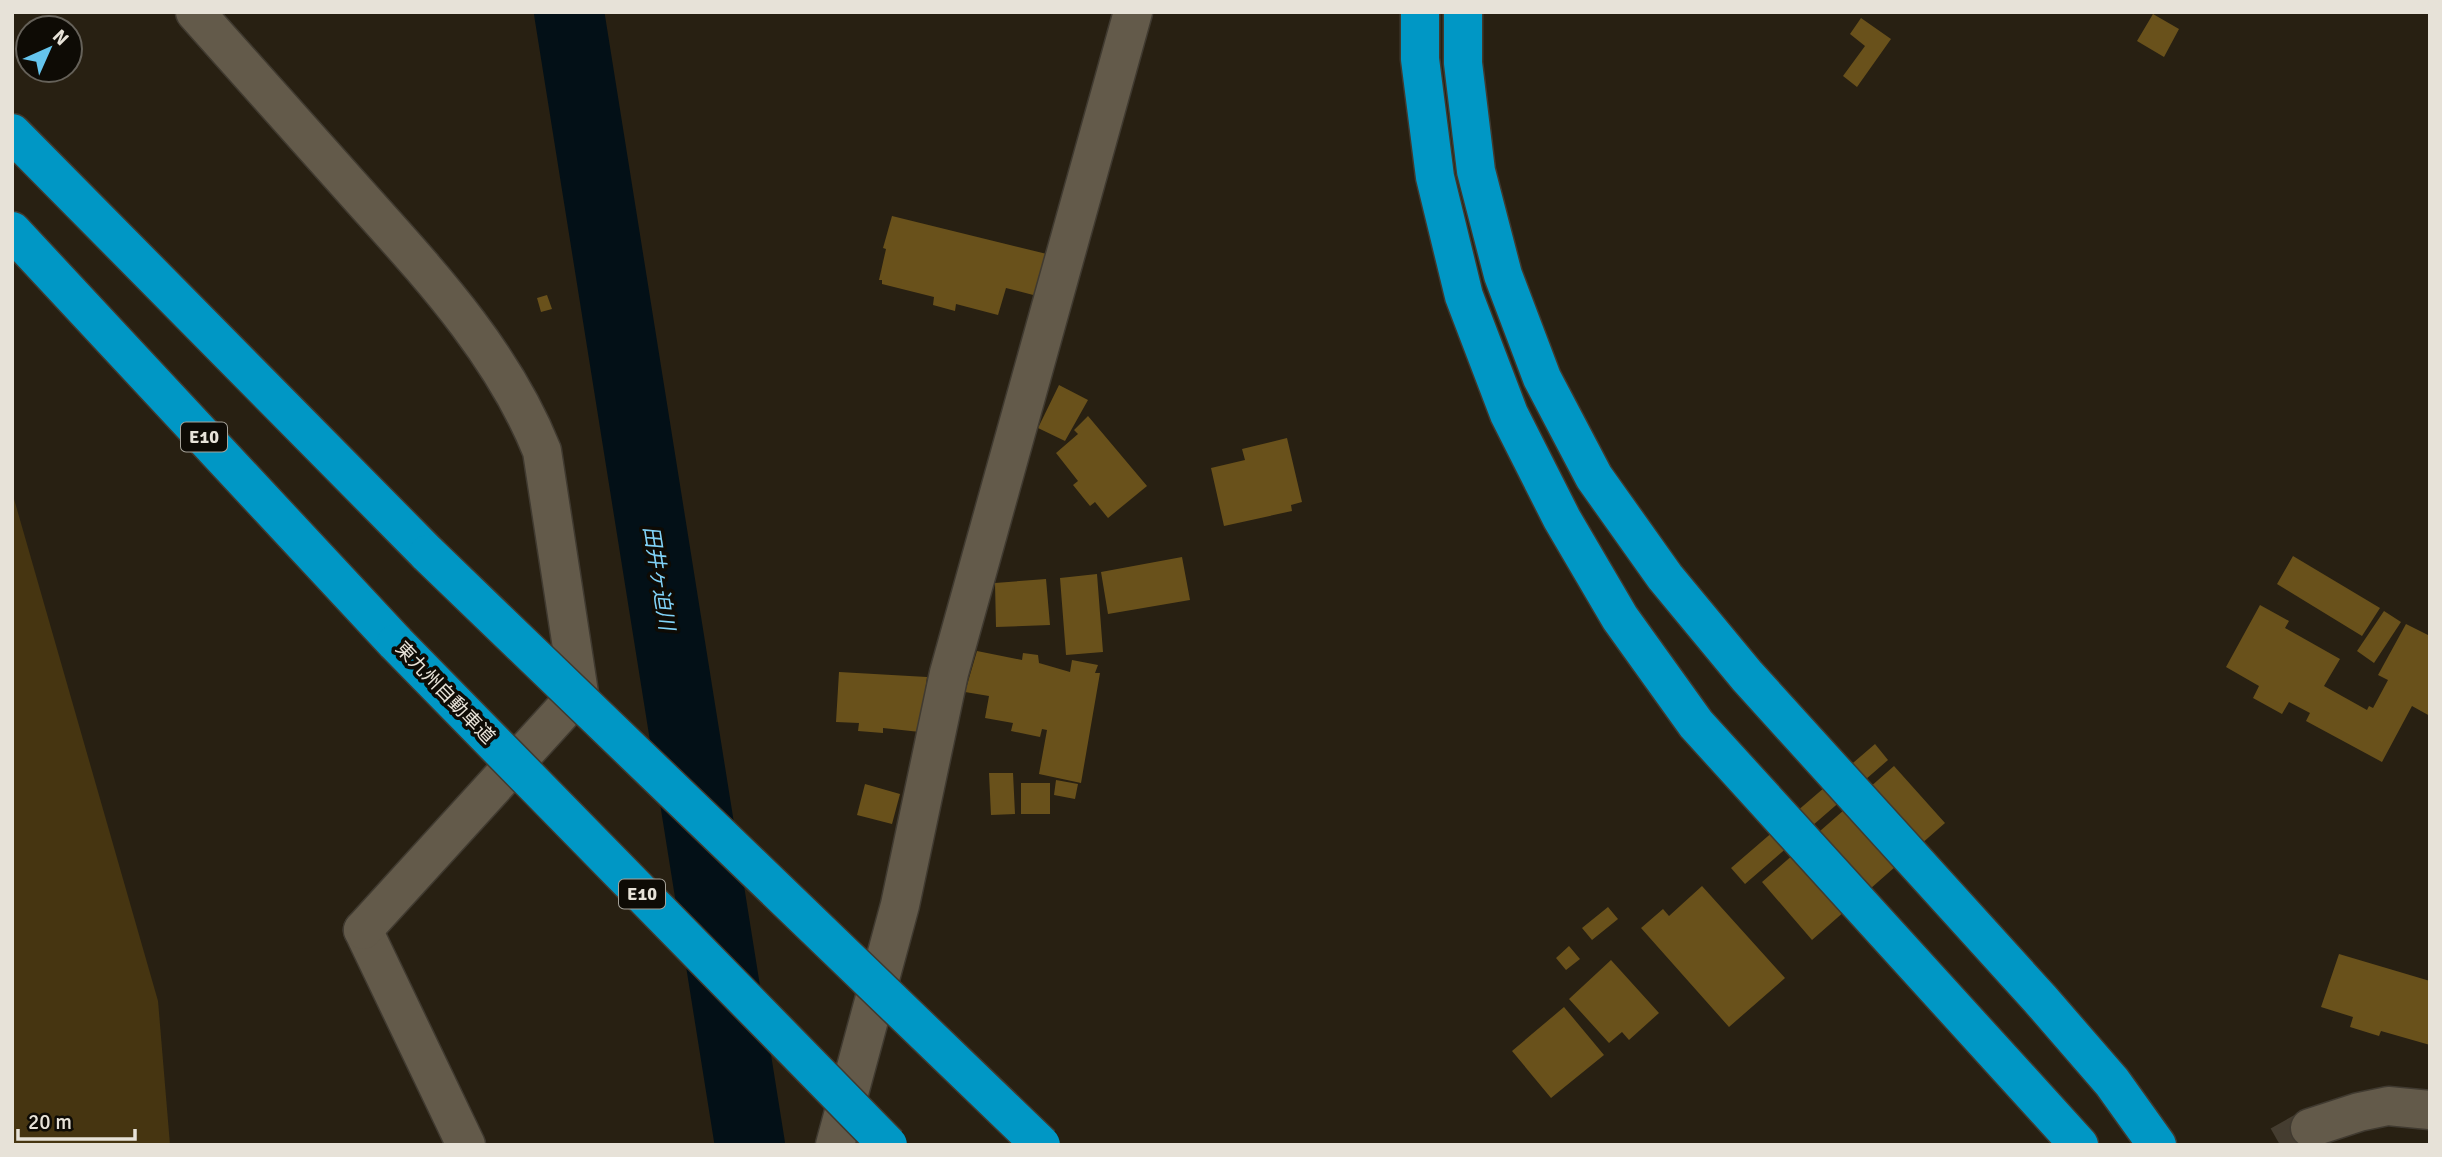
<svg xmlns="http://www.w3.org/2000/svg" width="2442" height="1157" viewBox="0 0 2442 1157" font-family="Signika,'Noto Sans JP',sans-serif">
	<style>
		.green { fill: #463511 }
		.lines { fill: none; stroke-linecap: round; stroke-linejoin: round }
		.river { stroke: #031017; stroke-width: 70 }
		.building { fill: #69511b }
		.street-tunnel { stroke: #453d30; stroke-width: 38; stroke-dasharray: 38 19; stroke-linecap: butt }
		.street-casing { stroke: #403a30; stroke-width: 41 }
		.secondary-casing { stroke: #403a30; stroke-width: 41 }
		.highway-casing { stroke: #403a30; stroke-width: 41 }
		.street { stroke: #635a4a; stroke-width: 38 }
		.secondary { stroke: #635a4a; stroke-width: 38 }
		.highway { stroke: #0097c5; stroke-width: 38 }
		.highway-bridge-casing { stroke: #403a30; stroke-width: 41; stroke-linecap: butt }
		.highway-bridge { stroke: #0097c5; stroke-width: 38 }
		.labels { text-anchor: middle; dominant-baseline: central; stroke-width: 7; stroke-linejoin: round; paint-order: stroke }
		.shield { fill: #0e0b05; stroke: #a6a299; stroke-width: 2 }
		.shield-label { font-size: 18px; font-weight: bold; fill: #e7e2d8 }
		.street-label { font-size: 19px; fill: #e7e2d8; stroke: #0e0b05 }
		.water-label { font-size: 21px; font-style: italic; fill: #81d3f8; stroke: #0e0b05 }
	</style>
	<rect width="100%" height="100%" fill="#282012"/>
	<path class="green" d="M12,492L158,1001L170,1145H12Z"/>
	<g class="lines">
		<path class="river" d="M569,12L750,1145"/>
	</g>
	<path class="building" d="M2153,14L2179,29L2164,57L2137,41Z
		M1861,18L1891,39L1857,87L1843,76L1865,46L1850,34Z
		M892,216L1051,255L1041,297L1006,288L998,315L956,304L955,311L933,305L934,297L882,284V280H879L886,249L883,248Z
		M547,295L552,309L541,312L537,298Z
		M1059,385L1088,400L1065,441L1038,428Z
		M1088,416L1147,486L1108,518L1095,502L1090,506L1073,485L1078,481L1056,453L1078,434L1074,430Z
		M1287,438L1302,502L1291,505L1292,511L1224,526L1211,468L1245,460L1242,449Z
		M2293,556L2380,608L2362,636L2277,584Z
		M1182,557L1190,600L1108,614L1101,572Z
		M1097,574L1103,652L1066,655L1060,578Z
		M1046,579L1050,625L996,627L995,583Z
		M2260,605L2289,621L2285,628L2340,659L2324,686L2367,710L2369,706L2373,708L2388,680L2378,675L2406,624L2430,636V716L2412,706L2382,762L2306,721L2310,713L2289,702L2282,714L2253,698L2259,686L2226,667Z
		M2384,611L2401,622L2374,663L2357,651Z
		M977,651L1022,660L1023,653L1038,655L1039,663L1070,672L1072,660L1098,665L1095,673H1100L1081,783L1039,774L1047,730L1042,729L1040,737L1011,731L1013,723L985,718L989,696L965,692Z
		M839,672L927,677L920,732L883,728V733L858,731L859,723L836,722Z
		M1875,744L1888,760L1745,884L1731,868Z
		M1894,766L1945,823L1812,940L1762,882Z
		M989,773H1013L1015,814L991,815Z
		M1056,780L1078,784L1075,799L1054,795Z
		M1021,783H1050V814H1021Z
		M865,784L900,794L892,824L857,815Z
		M1702,886L1785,978L1729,1027L1641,928L1663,909L1669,916Z
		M1608,907L1618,919L1592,940L1582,928Z
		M1569,946L1580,959L1566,970L1556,958Z
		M2339,954L2430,981V1045L2381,1031L2379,1036L2350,1027L2353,1017L2321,1007Z
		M1611,960L1659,1013L1629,1040L1622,1032L1609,1043L1569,999Z
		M1564,1007L1604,1055L1551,1098L1512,1051Z"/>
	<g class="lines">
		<path class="street-tunnel" d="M2280,1145L2310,1128"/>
		<g class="street-casing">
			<path id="street" d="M363,930L466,1145
				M2310,1128L2359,1112L2388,1106L2430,1110
				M835,1145L900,905L949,673L1133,12"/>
		</g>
		<g class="secondary-casing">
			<path id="secondary" d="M195,12C250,74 306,136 361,198C430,275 503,353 542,451L579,693L363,930"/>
		</g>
		<g class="highway-casing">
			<path id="highway" d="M1420,12V59L1435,177L1464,296L1509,414L1562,519L1620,618L1696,724L2079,1145
				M1463,12V63L1476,171L1503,275L1542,378L1594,477L1665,577L1747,676L2040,999L2112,1082L2157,1145
				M12,133L428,554
				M12,231L396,643"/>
		</g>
		<use href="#street" class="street"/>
		<use href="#secondary" class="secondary"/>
		<use href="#highway" class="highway"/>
		<g class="highway-bridge-casing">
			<path id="highway-bridge" d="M428,554L1041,1145
				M396,643L888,1145"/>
		</g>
		<use href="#highway-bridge" class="highway-bridge"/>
	</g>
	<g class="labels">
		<g class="shield">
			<rect x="181" y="422.5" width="46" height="29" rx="5"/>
			<rect x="619" y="879.5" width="46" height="29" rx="5"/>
		</g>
		<g class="shield-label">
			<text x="204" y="437">E10</text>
			<text x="642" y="894">E10</text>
		</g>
		<g class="street-label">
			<text transform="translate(445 693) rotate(46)">東九州自動車道</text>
		</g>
		<g class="water-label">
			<text transform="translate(659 578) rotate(81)">田井ヶ迫川</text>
		</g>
	</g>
	<rect width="2442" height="1157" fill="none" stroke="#e7e2d8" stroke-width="28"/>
	<g transform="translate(49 49) rotate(45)"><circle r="33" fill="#0e0b05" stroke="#656159" stroke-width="2"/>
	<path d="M0-5L12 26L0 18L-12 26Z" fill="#65c5ee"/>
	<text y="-10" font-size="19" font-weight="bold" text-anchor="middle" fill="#e7e2d8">N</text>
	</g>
	<path d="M18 1129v10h117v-10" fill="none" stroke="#e7e2d8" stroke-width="3.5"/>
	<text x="28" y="1129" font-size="21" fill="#e7e2d8" stroke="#0e0b05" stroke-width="5" paint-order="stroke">20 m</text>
</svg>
